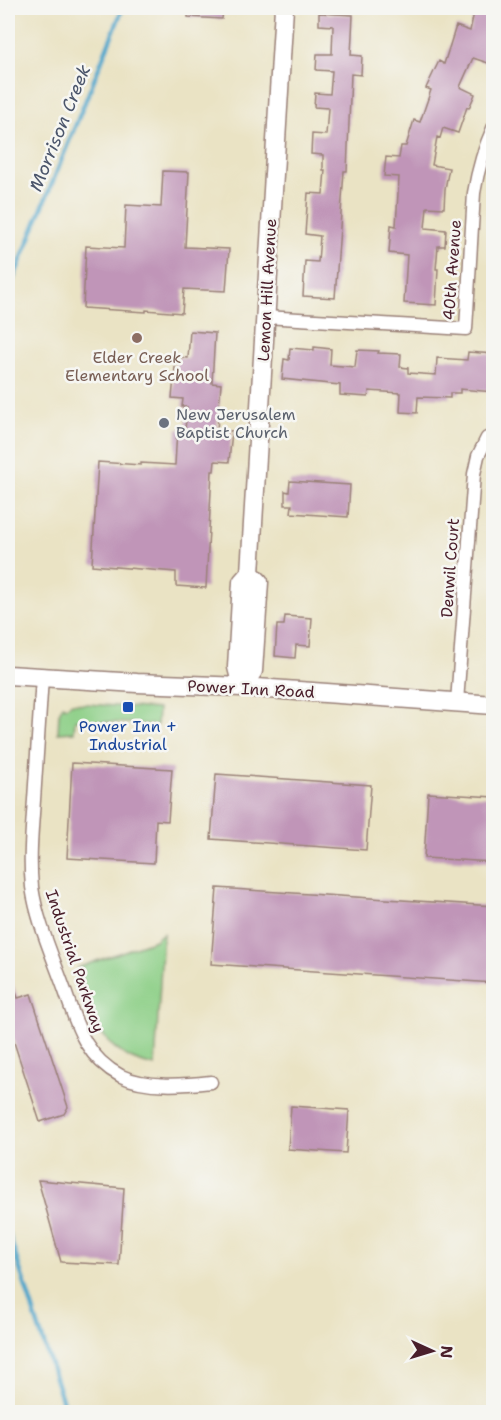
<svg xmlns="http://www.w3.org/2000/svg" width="501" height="1420" viewBox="0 0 501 1420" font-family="'Shantell Sans',sans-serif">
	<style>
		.green { fill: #8dcf87; stroke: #6c7759; stroke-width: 1.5 }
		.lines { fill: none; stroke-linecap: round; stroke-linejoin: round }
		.stream { stroke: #4da6cb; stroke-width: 4.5 }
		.building { fill: #c095b8 }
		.street-casing { stroke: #9a8178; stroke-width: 15 }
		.secondary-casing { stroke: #9a8178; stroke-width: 21 }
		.street { stroke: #fff; stroke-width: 12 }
		.secondary { stroke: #fff; stroke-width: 18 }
		.education-dot { fill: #8d6e63; stroke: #f6f6f2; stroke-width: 2 }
		.worship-dot { fill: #6b7280; stroke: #f6f6f2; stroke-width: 2 }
		.transit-dot { fill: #1a4fb4; stroke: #f6f6f2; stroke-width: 2 }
		.labels { text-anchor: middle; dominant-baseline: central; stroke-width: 5; stroke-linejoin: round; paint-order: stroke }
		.street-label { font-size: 16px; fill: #4a1f2b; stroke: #f6f6f2 }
		.education-label { font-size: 16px; fill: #785e54; stroke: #f6f6f2 }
		.worship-label { font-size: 16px; fill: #5b616d; stroke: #f6f6f2; text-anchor: start }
		.transit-label { font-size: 16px; fill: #164399; stroke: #f6f6f2 }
		.water-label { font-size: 18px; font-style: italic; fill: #4b556b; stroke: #f6f6f2 }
	</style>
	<rect width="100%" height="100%" fill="#f6f6f2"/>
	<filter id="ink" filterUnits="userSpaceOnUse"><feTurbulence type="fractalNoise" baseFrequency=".0167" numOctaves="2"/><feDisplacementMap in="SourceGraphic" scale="12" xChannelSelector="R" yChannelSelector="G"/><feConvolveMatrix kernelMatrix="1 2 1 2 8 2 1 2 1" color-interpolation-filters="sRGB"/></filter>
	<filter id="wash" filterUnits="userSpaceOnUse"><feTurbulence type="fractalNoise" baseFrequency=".008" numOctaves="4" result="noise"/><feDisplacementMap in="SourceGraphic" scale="24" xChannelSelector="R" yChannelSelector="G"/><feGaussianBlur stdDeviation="1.35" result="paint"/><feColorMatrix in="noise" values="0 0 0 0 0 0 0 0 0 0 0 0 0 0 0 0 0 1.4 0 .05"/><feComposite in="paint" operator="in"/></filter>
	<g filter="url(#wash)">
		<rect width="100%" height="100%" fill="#eae3c4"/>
		<path class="green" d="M72,703L158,709L157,725L75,720L74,732L58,733L59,713L63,705L66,707Z
			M163,933L155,1066C98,1055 93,1016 77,968L155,940Z"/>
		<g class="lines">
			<path class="stream" d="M8,292L123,8
				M8,1232L66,1412"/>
		</g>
		<g id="blocks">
			<path class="building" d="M188,8H223L222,19L188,17Z
				M475,8H494V65L473,58L460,87L475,94L469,108L467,107L458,133L443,128L440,138L437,137L432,165L449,168L445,189L444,208L427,207L425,228L446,230L445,246H438L436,269H438L436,305L404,303L407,255L389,253L391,225L396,226L399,177L384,176L386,157L399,158L401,146H406L414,120L420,122L431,90L426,88L439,61L444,64L456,26L470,31Z
				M319,13L353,15L351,55L362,56L361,75L351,74L347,171H344L335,298L303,296L305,261L318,262L320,236L305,234L308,193L323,194L325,170H323V155L311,154L312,134L326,135L328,108L314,107L315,93L330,94L332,71L316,70L317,54H332L333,26L319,25Z
				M163,171L189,172L185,247L229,249L226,291L184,289L182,313L146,310V312L83,308L86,246L124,248L126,205L161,207Z
				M190,331L215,333L212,383L221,384L217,430L232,431L229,462L215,461L214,471H212L206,588L176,586V572L92,565L98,462L141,465V463L175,465L177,429L185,430L187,407H182L183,399L172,398L176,357L188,358Z
				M314,347L331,349L330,365L355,367L357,350L379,351L378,353L401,354L400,367L408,368V373L436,375L437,358L467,360L468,352L494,354V392L460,389V393H450V398L418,397L417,413L400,412L401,393L369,391L368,397L340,395V385L282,379L284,359L289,360L290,348L314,350Z
				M290,481L350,485L348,517L291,513L292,505H285V491L289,492Z
				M285,616L312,618L310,646L296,645L295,658L275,656L277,625H284Z
				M72,763L172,769L168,821L156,820L154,863L67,858Z
				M216,774L371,785L366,850L211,839Z
				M428,793L494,797V862L424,858Z
				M217,888L494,906V983L211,964Z
				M8,974H9L18,998L31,994L68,1107L64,1114L40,1122L8,1024Z
				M291,1106L349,1110L346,1153L288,1149Z
				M38,1180L124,1188L119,1265L61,1262Z"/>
		</g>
	</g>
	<g filter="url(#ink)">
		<use href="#blocks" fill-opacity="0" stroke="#9a8178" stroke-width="1.5"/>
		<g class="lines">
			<g class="street-casing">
				<path id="street" d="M265,317L466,329L474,193C478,169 484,148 494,126
					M42,677C39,718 37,759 34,800C32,829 29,858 32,887C37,922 53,957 65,991C77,1026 85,1057 121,1076C146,1088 184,1085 211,1082
					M457,702L474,474L478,456L487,438"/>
			</g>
			<g class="secondary-casing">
				<path id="secondary" d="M8,675L137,683L242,687L494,705
					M242,687L237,667L242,582L250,573L284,8
					M242,687L253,671L259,582L250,573"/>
			</g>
			<use href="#street" class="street"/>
			<use href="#secondary" class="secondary"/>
		</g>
	</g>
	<circle class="education-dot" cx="137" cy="338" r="6"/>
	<circle class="worship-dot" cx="164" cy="423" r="6"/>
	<rect class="transit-dot" x="122" y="701" width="12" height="12" rx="3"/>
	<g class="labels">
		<g class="street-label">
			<text transform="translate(452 270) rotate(-86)">40th Avenue</text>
			<text transform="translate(267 290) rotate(-87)">Lemon Hill Avenue</text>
			<text transform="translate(450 568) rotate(-86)">Denwil Court</text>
			<text transform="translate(251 689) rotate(3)">Power Inn Road</text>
			<text transform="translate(75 961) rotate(71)">Industrial Parkway</text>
		</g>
		<g class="education-label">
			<text x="137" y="357">Elder Creek<tspan x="137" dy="18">Elementary School</tspan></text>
		</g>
		<g class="worship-label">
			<text x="176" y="414">New Jerusalem<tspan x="176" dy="18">Baptist Church</tspan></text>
		</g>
		<g class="transit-label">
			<text x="128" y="726">Power Inn +<tspan x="128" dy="18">Industrial</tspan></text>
		</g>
		<g class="water-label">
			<text transform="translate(60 128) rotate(-68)">Morrison Creek</text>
		</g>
	</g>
	<rect width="501" height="1420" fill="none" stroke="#f6f6f2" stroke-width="30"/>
	<g transform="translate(432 1351) rotate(94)" stroke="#f6f6f2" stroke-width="4.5" paint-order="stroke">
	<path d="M0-4.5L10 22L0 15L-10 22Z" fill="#4a1f2b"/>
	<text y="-9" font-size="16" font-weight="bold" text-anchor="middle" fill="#4a1f2b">N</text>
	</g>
</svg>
